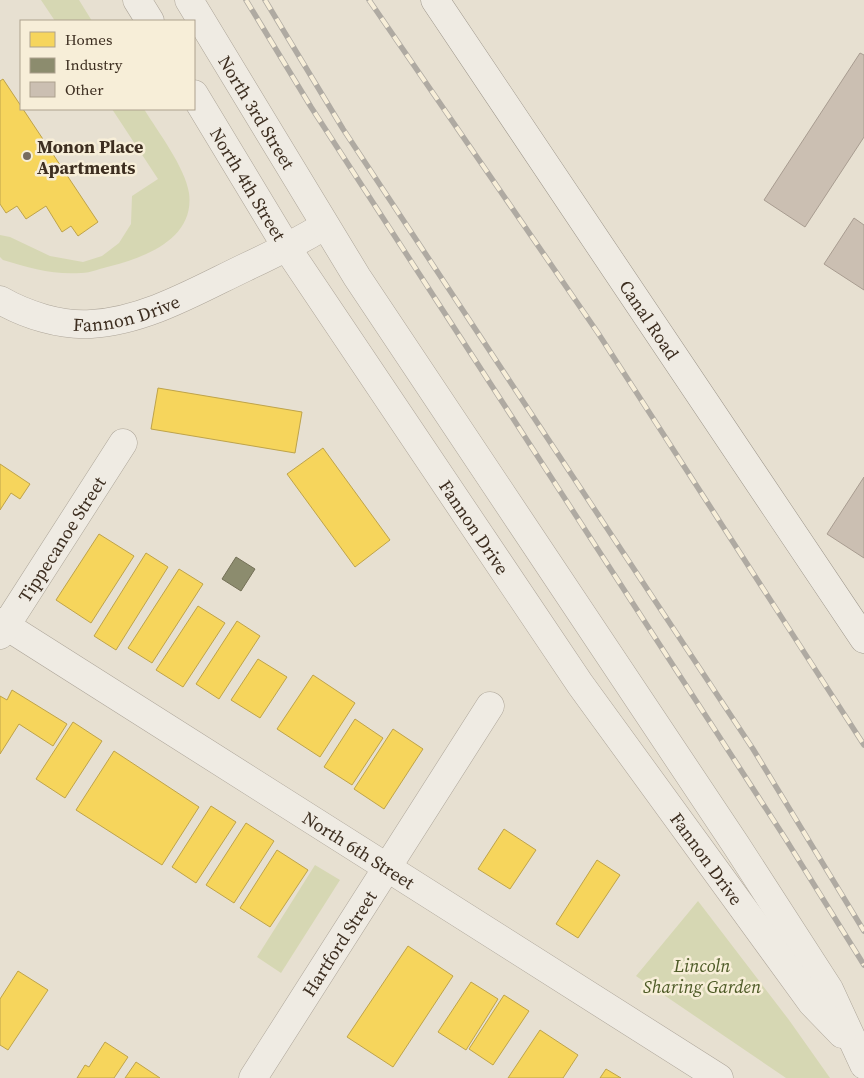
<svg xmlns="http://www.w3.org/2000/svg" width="864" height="1078" viewBox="0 0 864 1078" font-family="'Source Serif 4',serif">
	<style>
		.green { fill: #d6d7b3 }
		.homes { fill: #f6d55c; stroke: #bea34a }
		.industry { fill: #8c8c6e; stroke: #747057 }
		.building { fill: #cbbfb2; stroke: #a89c90 }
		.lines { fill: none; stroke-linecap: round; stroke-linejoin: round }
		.minor-casing { stroke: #ada599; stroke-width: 29 }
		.tertiary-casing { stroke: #ada599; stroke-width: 29 }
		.secondary-casing { stroke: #9c958a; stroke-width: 29 }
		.minor { stroke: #efebe3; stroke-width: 28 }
		.tertiary { stroke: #efebe3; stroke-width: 28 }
		.secondary { stroke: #efebe3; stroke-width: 28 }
		.rail-casing { stroke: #afaaa2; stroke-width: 5.5 }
		.rail { stroke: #f7eed8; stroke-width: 4; stroke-dasharray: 11; stroke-linecap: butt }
		.poi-dot { fill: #786c5e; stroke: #f7eed8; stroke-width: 2 }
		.labels { text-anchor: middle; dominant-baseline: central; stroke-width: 5; stroke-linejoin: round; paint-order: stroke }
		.street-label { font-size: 18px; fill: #3d2e20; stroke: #f7eed8 }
		.poi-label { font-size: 18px; font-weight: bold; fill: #3d2e20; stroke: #f7eed8; text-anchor: start }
		.park-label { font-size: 18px; font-style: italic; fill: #4d5a26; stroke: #f7eed8 }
	</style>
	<rect width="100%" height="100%" fill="#e7e0d1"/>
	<path class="green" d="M41,0H79L92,21H55Z
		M112,109H144C158,132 185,167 189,193C195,238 146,257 111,266C101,268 91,273 81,273C53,275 29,268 3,260L0,257V235L10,237L50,256L83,262L102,256L119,243L131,224L132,196L158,179Z
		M315,865L340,880L281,973L257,957Z
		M698,901L789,1020L830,1078H786L636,976Z"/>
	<path class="homes" d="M3,79L98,222L78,236L71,226L62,232L46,206L26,219L17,206L6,213L0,204V81Z
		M158,388L302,412L295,453L151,429Z
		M323,448L390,540L355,567L287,474Z
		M0,464L30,484L20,499L11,493L0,510Z
		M99,534L134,556L91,623L56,600Z
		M146,553L168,567L116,650L94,636Z
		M179,569L203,584L152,663L128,648Z
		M198,606L225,623L183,687L156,670Z
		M237,621L260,636L219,699L196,684Z
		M258,659L287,677L260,718L231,700Z
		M313,675L355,703L320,757L277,729Z
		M12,690L67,724L53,746L19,724L0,754V696L7,700Z
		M355,719L383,738L352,785L324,767Z
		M73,722L102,741L65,798L36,779Z
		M393,729L423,749L384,809L354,789Z
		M114,751L199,807L162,865L76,810Z
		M211,806L236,822L196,883L172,867Z
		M246,823L274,841L234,903L206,885Z
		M504,829L536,850L510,889L478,869Z
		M277,850L308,870L270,927L240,908Z
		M597,860L620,875L578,938L556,924Z
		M408,946L453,976L393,1067L347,1037Z
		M18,971L48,990L8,1050L0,1045V999Z
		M471,982L498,999L466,1050L438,1032Z
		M504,995L529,1011L493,1065L469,1049Z
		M540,1030L578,1055L563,1078H508Z
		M105,1042L128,1057L114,1078H77L85,1065L89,1067Z
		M136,1062L160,1078H125Z
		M606,1069L621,1078H600Z"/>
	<path class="industry" d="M236,557L255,569L241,591L222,579Z"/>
	<path class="building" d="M860,53L864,55V137L805,227L764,200Z
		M854,218L864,225V290L824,264Z
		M864,477V558L827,534Z"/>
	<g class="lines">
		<g class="minor-casing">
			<g id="minor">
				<path id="s1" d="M0,300C26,315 61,326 91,324C145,321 196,291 244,268C272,255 298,242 324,226"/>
				<path id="s2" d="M0,622L719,1078"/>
				<path id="s3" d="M0,635L123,443"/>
				<path id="s4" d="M253,1078L490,706"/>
			</g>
		</g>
		<g class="tertiary-casing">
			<g id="tertiary">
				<path d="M137,0L150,21"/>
				<path id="s5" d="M189,0L357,277L736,845L829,989L864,1065"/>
				<path id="s6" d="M194,94L287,248L580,684L812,1003L842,1034"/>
			</g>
		</g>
		<g class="secondary-casing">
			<g id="secondary">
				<path id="s7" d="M435,0L864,639"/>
			</g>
		</g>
		<use href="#minor" class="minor"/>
		<use href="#tertiary" class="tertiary"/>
		<use href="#secondary" class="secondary"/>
		<g class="rail-casing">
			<path id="rail" d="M246,0L311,107L785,838L864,965
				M265,0L343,129L753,749L864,931
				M369,0L598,333L864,745"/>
		</g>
		<use href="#rail" class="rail"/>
	</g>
	<circle class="poi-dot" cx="27" cy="156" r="5"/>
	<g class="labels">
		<g class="street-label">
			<text stroke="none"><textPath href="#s5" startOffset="131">North 3rd Street</textPath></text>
			<text stroke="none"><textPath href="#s6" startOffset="105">North 4th Street</textPath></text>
			<text stroke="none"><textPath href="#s1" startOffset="132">Fannon Drive</textPath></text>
			<text stroke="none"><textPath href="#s7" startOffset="385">Canal Road</textPath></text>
			<text stroke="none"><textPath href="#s6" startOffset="516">Fannon Drive</textPath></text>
			<text stroke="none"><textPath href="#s3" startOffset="114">Tippecanoe Street</textPath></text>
			<text stroke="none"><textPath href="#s2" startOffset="425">North 6th Street</textPath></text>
			<text stroke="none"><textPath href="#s6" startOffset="921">Fannon Drive</textPath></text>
			<text stroke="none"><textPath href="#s4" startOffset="160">Hartford Street</textPath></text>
		</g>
		<g class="poi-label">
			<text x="37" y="146">Monon Place<tspan x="37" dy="21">Apartments</tspan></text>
		</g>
		<g class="park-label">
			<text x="702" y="965">Lincoln<tspan x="702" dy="21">Sharing Garden</tspan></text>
		</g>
	</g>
	<rect x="20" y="20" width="175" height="90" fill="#f7eed8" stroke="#ada18e"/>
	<rect x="30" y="32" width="25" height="15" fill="#f6d55c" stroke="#ada18e"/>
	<text x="65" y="45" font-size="15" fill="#3d2e20">Homes</text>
	<rect x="30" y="58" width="25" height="15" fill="#8c8c6e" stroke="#ada18e"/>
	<text x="65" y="70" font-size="15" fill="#3d2e20">Industry</text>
	<rect x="30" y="82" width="25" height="15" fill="#cbbfb2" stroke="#ada18e"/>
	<text x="65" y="95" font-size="15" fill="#3d2e20">Other</text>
</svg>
